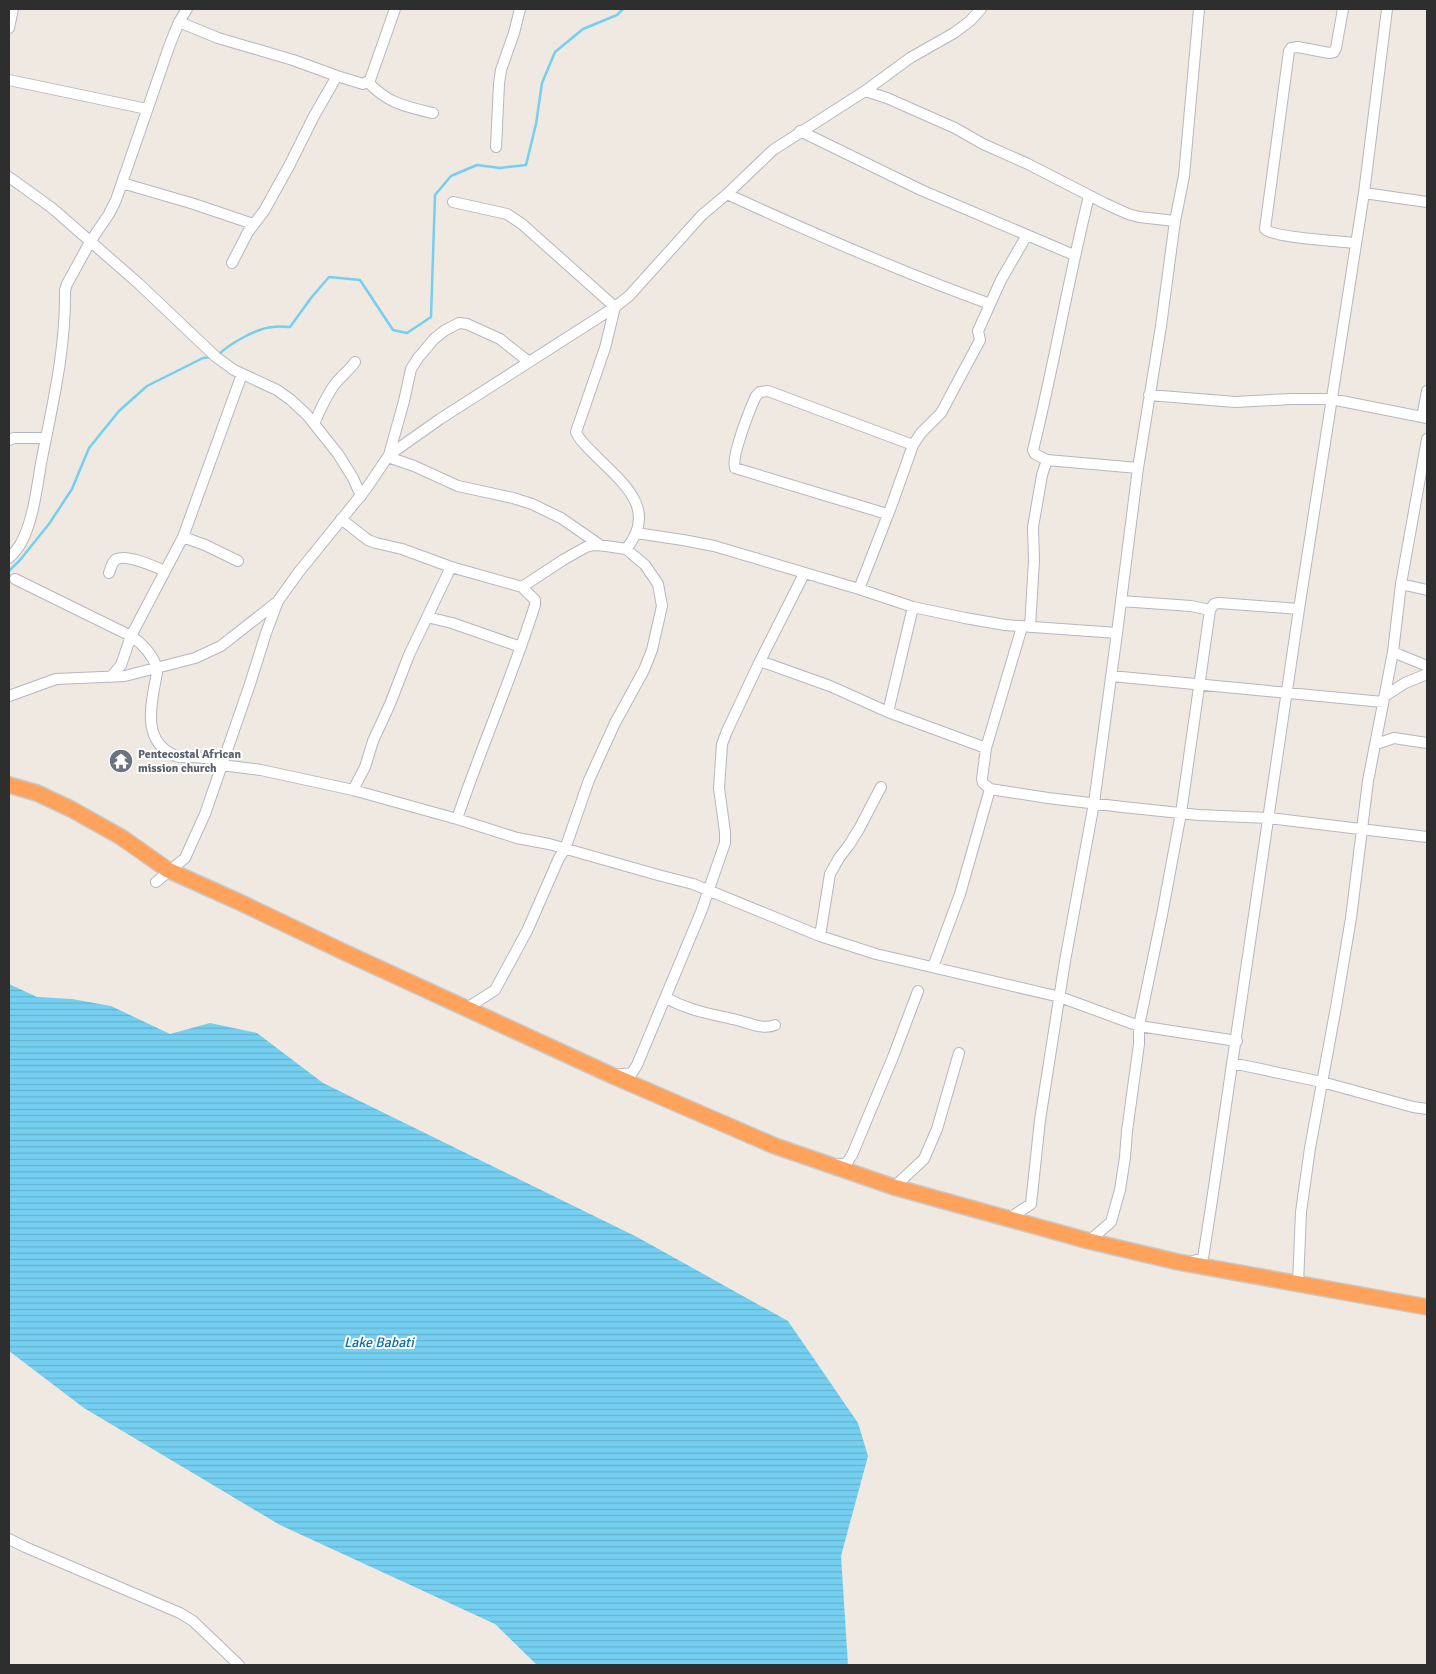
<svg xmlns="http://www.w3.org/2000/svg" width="1436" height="1674" viewBox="0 0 1436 1674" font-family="Signika,sans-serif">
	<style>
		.water { fill: url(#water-rules) }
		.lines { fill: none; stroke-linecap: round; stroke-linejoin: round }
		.stream { stroke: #75cff0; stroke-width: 2.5 }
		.minor-casing { stroke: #b4b7c1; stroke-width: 12 }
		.highway-casing { stroke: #c9c9c9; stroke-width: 18 }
		.minor { stroke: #fff; stroke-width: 10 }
		.highway { stroke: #ffa35c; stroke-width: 15 }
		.labels { text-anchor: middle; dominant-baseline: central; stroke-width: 4; stroke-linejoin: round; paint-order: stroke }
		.worship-label { font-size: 12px; font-weight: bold; fill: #5b616d; stroke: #fff; text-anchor: start }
		.water-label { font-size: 14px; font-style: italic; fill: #0d6fa3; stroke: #fff }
	</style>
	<defs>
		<pattern id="water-rules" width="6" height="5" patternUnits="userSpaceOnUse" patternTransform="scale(1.25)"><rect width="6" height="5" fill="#75cff0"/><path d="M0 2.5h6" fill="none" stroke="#66b2ce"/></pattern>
	</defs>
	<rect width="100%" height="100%" fill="#efe9e1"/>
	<path class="water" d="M9,984L37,997L72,999L111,1006L170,1034L210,1023L257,1033L323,1083L637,1237L788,1321L858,1423L868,1456L841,1556L848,1665H537L495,1624L280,1525L84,1408L9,1351Z"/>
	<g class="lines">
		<path class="stream" d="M219,354C231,343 257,328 273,327C279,326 285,327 290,327L311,298L329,277L360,280L393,330L407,333L431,317L435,195L451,176L477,165L500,168L526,165L536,124L542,83L555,52L583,29L617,15L623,9
			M9,571L20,560L49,524L72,489L89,448L119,411L147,386L203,358L212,357"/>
		<g class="minor-casing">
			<path id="minor" d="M1343,9L1336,48L1334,52L1329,53L1298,47L1291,48L1289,51L1265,229C1273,238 1340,241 1356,243
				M179,22L218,38L293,60L337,76L363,84L370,80L395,9
				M9,28L13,9
				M9,80L147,109
				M368,82C387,103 406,107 433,113
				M865,91L887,98L955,128L983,144L1028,164L1104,203L1128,214L1139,217L1175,221
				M800,131L921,190L1074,255
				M496,147L499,84L501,70L514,33L520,9
				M9,177L52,208L138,283L216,357L234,370L277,390L291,400L307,415L338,454L353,478L361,496
				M122,183L194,204L253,224
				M1364,193L1427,202
				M727,194C814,234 901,272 990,304
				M1089,196C1068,280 1054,366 1033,450L1035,454L1047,460L1138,468
				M453,202L507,214L522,224L615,307L605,348L576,432C579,440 587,447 593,453C620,481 660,508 626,549
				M232,263L248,232L264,211L289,166L314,116L337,76
				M1149,395L1235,402L1291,399H1331L1427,418
				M1422,417L1427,391
				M314,424C320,410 326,396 335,384C341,376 349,371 355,362
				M9,440L14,438H46
				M389,455L404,401L411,369L418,358L434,339L444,331L459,323L467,324L500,339L529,362
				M388,457L414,466L458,486L513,498L532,504L561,518L600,545
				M887,514L735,468C731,456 750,409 756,396L760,392L768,391L913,445
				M341,519L368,540L376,543L402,549L451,567L522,587L563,560L586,547L594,545L606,546L626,549L645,565L658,584L662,606L652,650L644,670L615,723L589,780L565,849L559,858L527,931L495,990L467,1008
				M636,533L683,540L714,546L859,589L913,607L965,618L1005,625L1117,633
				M183,537L205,545L238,561
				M9,558C13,554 18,549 21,543C34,519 37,485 42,458C53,403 66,347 65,290L67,284L90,242L109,214L116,200L170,44L179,22L187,9
				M109,573C111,568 112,561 117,559C128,554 155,567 165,571
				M15,579L131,636C143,644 152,654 157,668
				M1401,584L1427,590
				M859,589L891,507L913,445L921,433L941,413L980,340L978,331L1001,280L1027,235
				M1121,601L1191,606L1210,610
				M427,617L452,623L521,647
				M1022,627L986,748L982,779L983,783L990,789L1048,798L1123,807L1199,815L1269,818L1427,837
				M1030,627L1034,561L1033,527L1042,475L1047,460
				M1393,652L1427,666
				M760,661L830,686L888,712L986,748
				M158,667C153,698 138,741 176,756C181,758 186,757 191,757C202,757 212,759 222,761
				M1111,676L1383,702
				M111,677L121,665L131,636L183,537L242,374
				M9,696L56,679L125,676L195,658L221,646L277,602
				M1385,696L1405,683L1427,674
				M888,712L913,607
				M1376,744L1394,738L1427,743
				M221,765L261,770L353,790L457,819L517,838L549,844L658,875L693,884L820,936L876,954L1060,997L1139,1026L1237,1041
				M353,790L365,767L373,741L390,704L409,655L451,567
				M457,819C481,747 512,678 535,605V600L522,587
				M156,882L185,858L205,814L250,684L266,633L278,601L298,573L366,489L389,455L440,419L615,307L629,296L702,215L727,194L773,150L865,91L910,58L954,33L970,21L981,9
				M820,936L830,874L839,858L849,845L859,829L881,787
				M933,967L960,894L990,789
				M666,998C690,1011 711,1014 737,1020C749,1023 763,1030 775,1025
				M1232,1063L1322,1082L1413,1107L1427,1109
				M614,1075L632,1073L637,1065L701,912L725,843V832L719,788L722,744L727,731L760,661L804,574
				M833,1164H846L852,1155L893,1057L918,991
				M894,1187L924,1159L937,1129L959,1053
				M1008,1219L1031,1204L1040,1120L1065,961L1094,803L1117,633L1138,468L1161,326L1175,221L1184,176L1199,9
				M1089,1241L1111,1222L1120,1190L1125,1157L1127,1131L1139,1044V1026L1162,915L1181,813L1210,610L1214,604L1219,603L1299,609
				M1187,1263L1203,1258L1211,1207L1299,609L1364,193L1387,9
				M1298,1284L1301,1212L1310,1148L1336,1007L1351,918L1368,781L1393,652L1401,584L1427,439
				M9,1539L25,1547L180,1613L193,1621L239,1665"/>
		</g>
		<g class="highway-casing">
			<path id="highway" d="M9,785L37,793L71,809L121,837L168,870L237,901L346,953L611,1075L775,1146L894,1187L1089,1241L1178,1262L1427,1307"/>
		</g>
		<use href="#minor" class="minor"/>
		<use href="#highway" class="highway"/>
	</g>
	<defs>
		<g id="temple-disc" transform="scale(1.25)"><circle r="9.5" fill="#6b7280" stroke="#fff"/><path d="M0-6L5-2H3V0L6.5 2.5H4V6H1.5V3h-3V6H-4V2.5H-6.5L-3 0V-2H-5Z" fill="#fff"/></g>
	</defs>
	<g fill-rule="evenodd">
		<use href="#temple-disc" x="121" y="761"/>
	</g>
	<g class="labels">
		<g class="worship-label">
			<text x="138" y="754">Pentecostal African<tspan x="138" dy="14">mission church</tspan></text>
		</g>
		<g class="water-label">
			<text x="379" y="1342">Lake Babati</text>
		</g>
	</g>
	<rect width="1436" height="1674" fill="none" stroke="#2e2e2e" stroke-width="20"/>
</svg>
